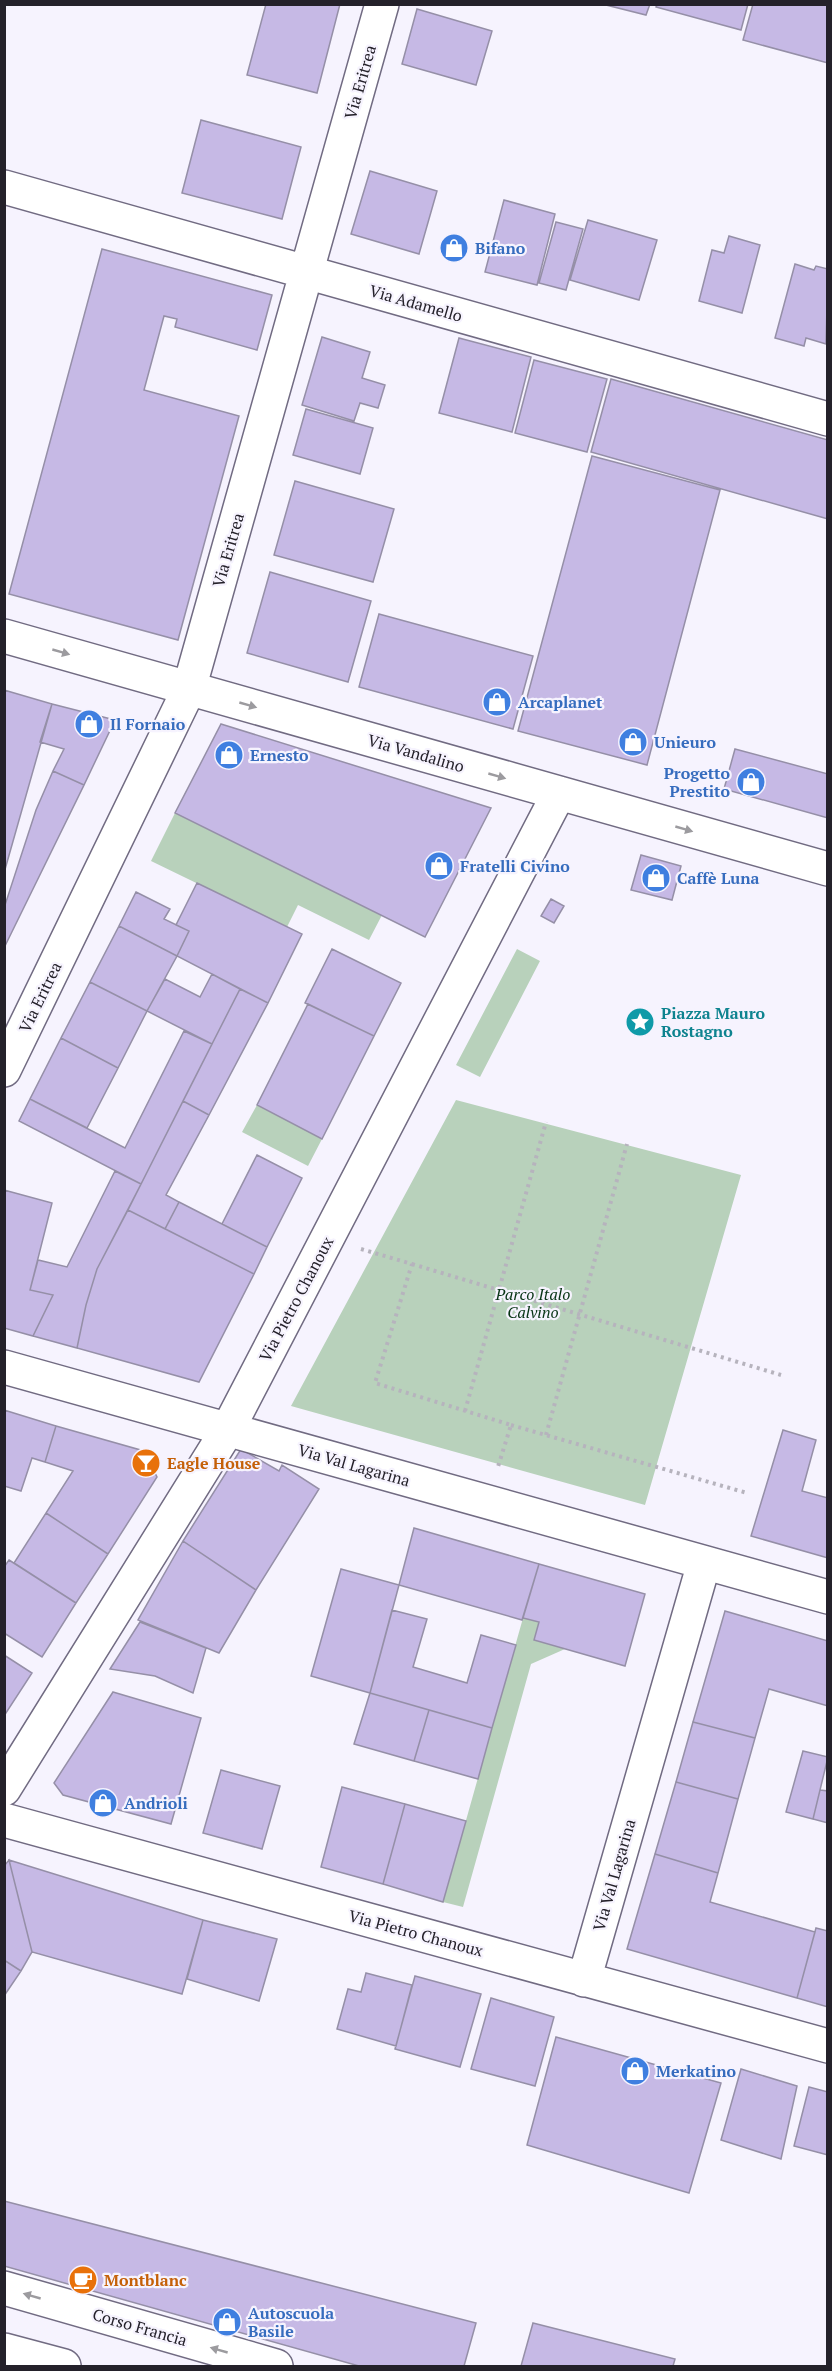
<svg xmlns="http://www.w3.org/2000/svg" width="832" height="2371" viewBox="0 0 832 2371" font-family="'PT Serif',serif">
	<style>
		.green { fill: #b8d1bb }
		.building { fill: #c6b9e5; stroke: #958fa7; stroke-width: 1.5 }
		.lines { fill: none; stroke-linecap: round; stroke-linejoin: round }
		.street-casing { stroke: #716b82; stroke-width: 36 }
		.primary-casing { stroke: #716b82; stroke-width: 36 }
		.path { stroke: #b6b3bd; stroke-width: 4; stroke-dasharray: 3 4.5; stroke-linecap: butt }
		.street { stroke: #fff; stroke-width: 33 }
		.primary { stroke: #fff; stroke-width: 33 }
		.oneway { fill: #9c9b9f }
		.labels { text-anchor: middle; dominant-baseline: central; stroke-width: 4.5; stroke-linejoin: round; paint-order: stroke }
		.street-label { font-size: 16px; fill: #24212a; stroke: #f6f3fe }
		.shop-label { font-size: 16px; font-weight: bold; fill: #366cbe; stroke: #f6f3fe; text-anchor: start }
		.culture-label { font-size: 16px; font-weight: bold; fill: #0d838f; stroke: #f6f3fe; text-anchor: start }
		.park-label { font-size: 16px; font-style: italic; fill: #073414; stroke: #f6f3fe }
		.food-label { font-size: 16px; font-weight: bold; fill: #c56008; stroke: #f6f3fe; text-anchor: start }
	</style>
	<rect width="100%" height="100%" fill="#f6f3fe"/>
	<path class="green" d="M175,813L382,915L369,940L298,905L287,927L151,861Z
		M517,949L540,961L480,1077L456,1065Z
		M456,1100L741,1175L645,1505L291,1406Z
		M257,1105L322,1139L308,1166L242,1132Z
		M523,1618L539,1622L534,1640L565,1649L531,1664L463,1907L443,1902Z"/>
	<path class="building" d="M266,4H340L317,93L247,75Z
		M602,4H650L646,15Z
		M657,4H748L741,30L656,7Z
		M753,4H828V63L743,40Z
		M417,9L492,31L476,85L402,64Z
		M201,120L301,147L282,219L182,193Z
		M370,171L437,191L419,254L351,234Z
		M504,200L555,214L537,285L485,272Z
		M588,220L657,240L639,300L570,280Z
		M556,222L583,229L566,290L539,283Z
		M729,236L760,245L742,313L699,301L712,250L724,253Z
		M102,249L272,295L257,350L175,327L177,319L164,316L144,390L239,416L178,640L9,594Z
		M795,264L814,270L816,266L828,269L826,344L806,338L804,346L775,338Z
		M322,337L370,352L362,378L385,385L378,408L360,403L354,421L302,405Z
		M459,338L531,357L512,432L439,413Z
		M534,360L607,379L587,452L515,433Z
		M611,379L828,440V519L591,452Z
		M306,409L373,428L360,474L293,455Z
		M592,456L720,490L647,765L518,731Z
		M295,481L394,509L373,582L274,555Z
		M270,572L371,601L348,682L247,653Z
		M379,614L533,656L513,729L359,687Z
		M4,690L52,704L4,873Z
		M52,704L115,720L84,785L53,771L64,749L40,742Z
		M221,724L491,808L425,937L175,813Z
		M735,749L828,774V818L724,789Z
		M53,771L84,785L4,948V908L36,810Z
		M641,855L681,866L672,900L631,890Z
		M197,883L302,934L268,1003L177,956L189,931L176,925Z
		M136,892L170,909L164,919L189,931L177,956L119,926Z
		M551,899L564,906L554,923L541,916Z
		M119,926L177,956L147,1011L90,982Z
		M332,949L401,983L374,1036L305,1003Z
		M212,974L240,989L212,1044L147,1011L165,979L200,997Z
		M90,982L147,1011L118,1068L61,1038Z
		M240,989L268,1003L209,1115L183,1101Z
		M308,1004L374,1036L322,1139L257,1105Z
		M184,1031L212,1044L141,1184L19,1121L30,1099L125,1148Z
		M61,1038L118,1068L87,1128L30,1099Z
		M183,1101L209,1115L166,1195L179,1202L165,1229L128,1210Z
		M257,1155L302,1178L267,1247L222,1224Z
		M115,1171L141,1184L97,1269L86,1305L77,1348L33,1336L53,1295L30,1290L38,1260L67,1267Z
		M4,1190L52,1203L30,1290L53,1295L33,1336L4,1328Z
		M179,1202L267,1247L254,1274L165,1229Z
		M128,1210L254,1274L199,1382L77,1348L86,1305L97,1269Z
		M4,1410L56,1426L45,1462L32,1458L21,1491L4,1486Z
		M56,1426L144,1451L157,1477L108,1554L46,1513L73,1471L45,1462Z
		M783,1430L816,1440L802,1491L828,1498V1558L751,1536Z
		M241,1449L279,1471L282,1465L319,1489L256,1590L183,1541Z
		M46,1513L108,1554L76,1603L14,1563Z
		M414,1528L539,1564L522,1620L399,1585Z
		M183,1541L256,1590L219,1653L138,1620Z
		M9,1560L76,1603L42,1657L4,1633V1567Z
		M539,1564L645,1594L625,1666L534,1640L539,1622L523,1618Z
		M341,1569L399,1585L370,1693L311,1676Z
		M392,1610L427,1619L413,1667L467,1683L481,1635L516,1645L492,1728L370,1693Z
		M725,1611L828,1641V1706L769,1689L755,1738L693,1722Z
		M140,1622L206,1648L193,1693L155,1676L110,1669Z
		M4,1655L32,1673L4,1716Z
		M113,1692L201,1718L171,1824L63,1795L54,1783Z
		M370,1693L429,1710L414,1761L354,1744Z
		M429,1710L492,1728L478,1779L414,1761Z
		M693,1722L755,1738L738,1799L676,1782Z
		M803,1751L828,1757L813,1819L786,1812Z
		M221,1770L280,1786L262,1849L203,1833Z
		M676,1782L738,1799L718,1873L655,1854Z
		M342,1787L405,1804L383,1884L321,1867Z
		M820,1790L828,1791V1823L813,1819Z
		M405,1804L466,1821L443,1902L383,1884Z
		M655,1854L718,1873L710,1902L815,1932L797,1998L627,1949Z
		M9,1860L32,1952L21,1971L4,1960V1866Z
		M9,1860L203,1920L182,1994L32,1952Z
		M203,1920L277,1939L259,2001L187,1979Z
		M816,1928L828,1931V2007L797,1998Z
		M4,1960L21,1971L4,1996Z
		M366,1973L412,1985L396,2046L337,2029L348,1989L361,1992Z
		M415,1976L481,1994L460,2067L395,2049Z
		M491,1998L554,2017L535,2086L471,2069Z
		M556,2037L721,2083L689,2193L527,2145Z
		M741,2069L797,2086L781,2159L721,2140Z
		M809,2087L828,2092V2155L794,2146Z
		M4,2201L476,2323L464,2366H359L4,2266Z
		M533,2323L675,2359L673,2366H521Z"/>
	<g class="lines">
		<g class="street-casing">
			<path id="street" d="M4,187L828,419
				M4,636L828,869
				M4,1070L189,689L382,4
				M4,1367L828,1597
				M4,1789L228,1429L559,793
				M4,1820L828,2046
				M584,1980L704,1563
				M4,2288L276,2366"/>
		</g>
		<g class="primary-casing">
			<path id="primary" d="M4,2350L64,2366"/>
		</g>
		<path class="path" d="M361,1249L412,1264L375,1383L511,1425L497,1470
			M412,1264L781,1375
			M465,1411L546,1122
			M511,1425L747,1493
			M546,1435L627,1144"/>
		<use href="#street" class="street"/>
		<use href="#primary" class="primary"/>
	</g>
	<defs><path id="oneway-solid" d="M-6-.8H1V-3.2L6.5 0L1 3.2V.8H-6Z" transform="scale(1.5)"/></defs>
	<g class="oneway">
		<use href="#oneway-solid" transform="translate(61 652) rotate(16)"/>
		<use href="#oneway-solid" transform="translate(248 705) rotate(16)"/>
		<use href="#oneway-solid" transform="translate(497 776) rotate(16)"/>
		<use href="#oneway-solid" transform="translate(684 829) rotate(16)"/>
		<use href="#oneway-solid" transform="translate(32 2296) rotate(-164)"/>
		<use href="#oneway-solid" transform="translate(219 2350) rotate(-164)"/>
	</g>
	<defs>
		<g id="shop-disc" transform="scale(1.5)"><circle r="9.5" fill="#3f7fe0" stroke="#f6f3fe"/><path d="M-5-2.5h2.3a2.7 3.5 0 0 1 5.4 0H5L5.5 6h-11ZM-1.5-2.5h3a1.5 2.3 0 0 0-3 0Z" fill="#fff"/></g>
		<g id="sight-disc" transform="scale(1.5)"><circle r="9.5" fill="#0f9aa8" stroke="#f6f3fe"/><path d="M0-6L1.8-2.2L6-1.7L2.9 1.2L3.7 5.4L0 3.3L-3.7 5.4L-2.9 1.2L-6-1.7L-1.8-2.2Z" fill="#fff"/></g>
		<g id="bar-disc" transform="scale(1.5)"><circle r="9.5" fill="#e8710a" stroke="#f6f3fe"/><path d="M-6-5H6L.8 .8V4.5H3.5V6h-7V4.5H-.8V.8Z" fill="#fff"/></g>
		<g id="cafe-disc" transform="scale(1.5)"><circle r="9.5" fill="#e8710a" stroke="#f6f3fe"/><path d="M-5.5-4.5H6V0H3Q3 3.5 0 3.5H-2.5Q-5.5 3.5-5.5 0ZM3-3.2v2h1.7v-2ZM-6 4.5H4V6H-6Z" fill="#fff"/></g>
	</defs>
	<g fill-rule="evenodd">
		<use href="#shop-disc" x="454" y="248"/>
		<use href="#shop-disc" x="497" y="702"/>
		<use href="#shop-disc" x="89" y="724"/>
		<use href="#shop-disc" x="633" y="742"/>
		<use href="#shop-disc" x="229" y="755"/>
		<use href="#shop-disc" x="751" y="782"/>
		<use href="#shop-disc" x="439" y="866"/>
		<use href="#shop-disc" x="656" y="878"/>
		<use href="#sight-disc" x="640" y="1022"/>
		<use href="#bar-disc" x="146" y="1463"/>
		<use href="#shop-disc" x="103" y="1803"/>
		<use href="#shop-disc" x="635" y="2071"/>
		<use href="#cafe-disc" x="83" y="2280"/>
		<use href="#shop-disc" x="227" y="2322"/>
	</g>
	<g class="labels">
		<g class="street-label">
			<text transform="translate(360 82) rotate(-74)">Via Eritrea</text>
			<text transform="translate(416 303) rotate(16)">Via Adamello</text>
			<text transform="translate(228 550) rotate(-74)">Via Eritrea</text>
			<text transform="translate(416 753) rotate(16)">Via Vandalino</text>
			<text transform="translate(40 997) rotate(-64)">Via Eritrea</text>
			<text transform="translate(296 1299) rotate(-62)">Via Pietro Chanoux</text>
			<text transform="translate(354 1465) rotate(16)">Via Val Lagarina</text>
			<text transform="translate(614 1875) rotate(-74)">Via Val Lagarina</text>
			<text transform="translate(416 1933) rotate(15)">Via Pietro Chanoux</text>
			<text transform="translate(140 2327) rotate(16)">Corso Francia</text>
		</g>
		<g class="shop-label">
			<text x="475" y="248">Bifano</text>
			<text x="518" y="702">Arcaplanet</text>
			<text x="110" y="724">Il Fornaio</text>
			<text x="654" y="742">Unieuro</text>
			<text x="250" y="755">Ernesto</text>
			<text x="730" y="773" text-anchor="end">Progetto<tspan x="730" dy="18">Prestito</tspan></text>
			<text x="460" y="866">Fratelli Civino</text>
			<text x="677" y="878">Caffè Luna</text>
			<text x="124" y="1803">Andrioli</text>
			<text x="656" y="2071">Merkatino</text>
			<text x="248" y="2313">Autoscuola<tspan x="248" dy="18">Basile</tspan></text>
		</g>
		<g class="culture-label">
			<text x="661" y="1013">Piazza Mauro<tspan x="661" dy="18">Rostagno</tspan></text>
		</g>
		<g class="park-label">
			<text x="533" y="1294">Parco Italo<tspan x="533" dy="18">Calvino</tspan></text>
		</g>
		<g class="food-label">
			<text x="167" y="1463">Eagle House</text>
			<text x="104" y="2280">Montblanc</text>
		</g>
	</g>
	<rect width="832" height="2371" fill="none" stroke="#24212a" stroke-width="12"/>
</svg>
